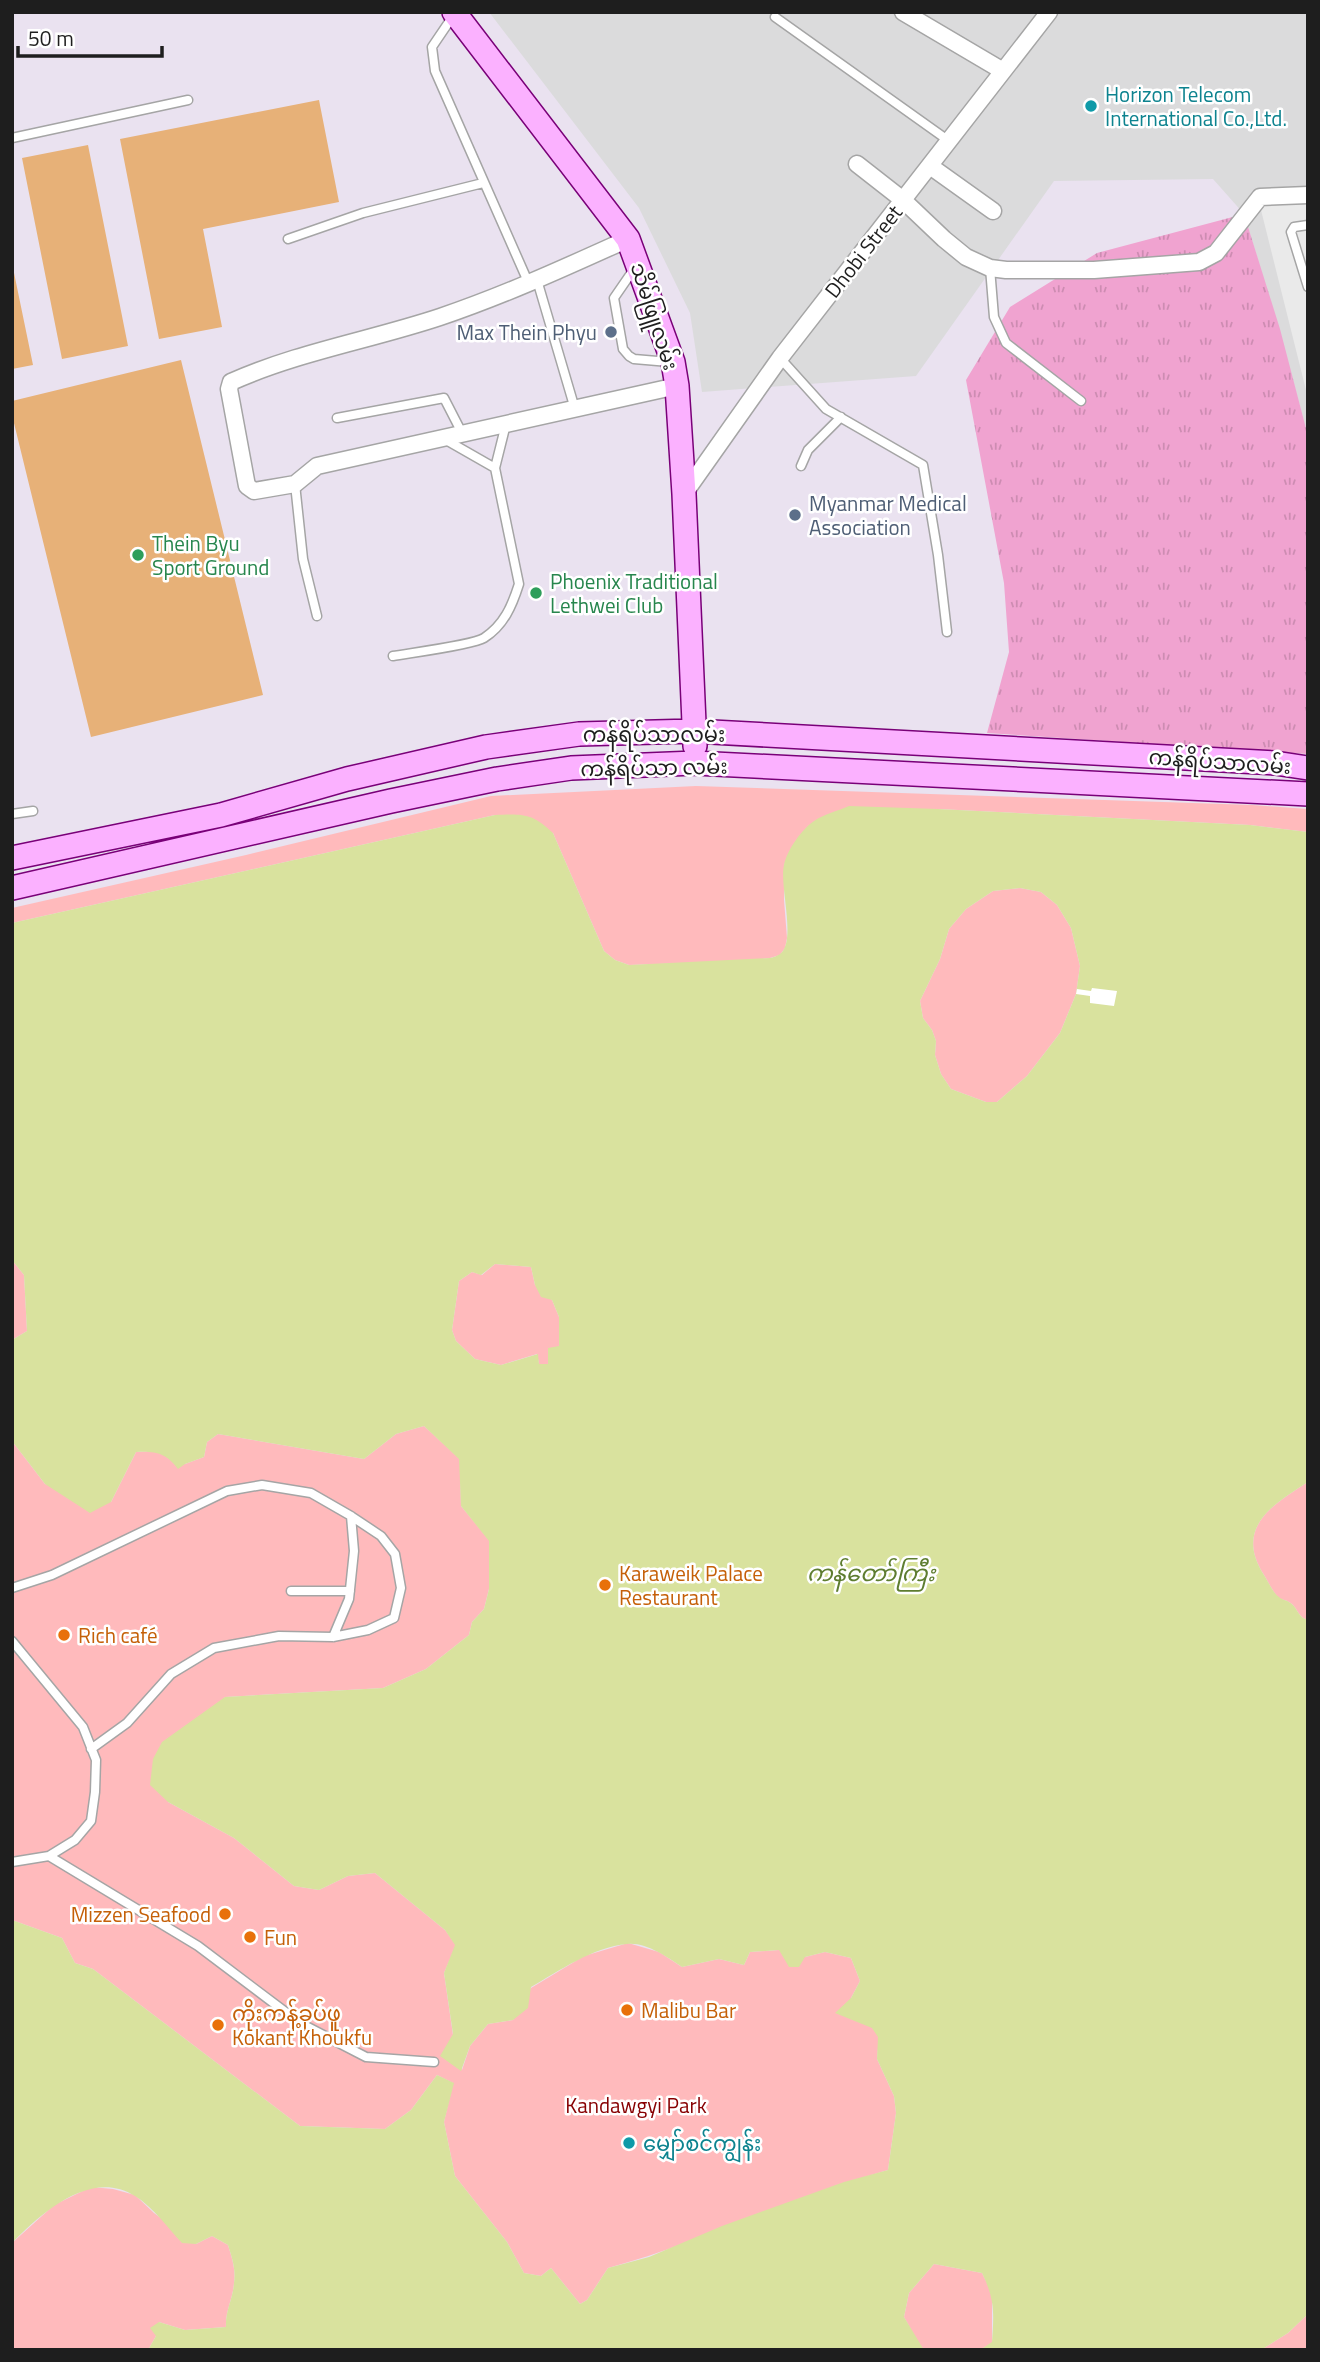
<svg xmlns="http://www.w3.org/2000/svg" width="1320" height="2362" viewBox="0 0 1320 2362" font-family="'Titillium Web','Noto Sans Myanmar',sans-serif">
	<style>
		.residential { fill: #dbdbdc }
		.grass { fill: url(#grass-tufts) }
		.park { fill: #ffbabc }
		.pitch { fill: #e7b178 }
		.parking { fill: #eaeaea }
		.water { fill: #d9e29e; fill-rule: evenodd }
		.pier { fill: #fff }
		.lines { fill: none; stroke-linecap: round; stroke-linejoin: round }
		.lane-casing { stroke: #a5a5a5; stroke-width: 11 }
		.street-casing { stroke: #a5a5a5; stroke-width: 19 }
		.secondary-casing { stroke: #790078; stroke-width: 26 }
		.lane { stroke: #fff; stroke-width: 8 }
		.street { stroke: #fff; stroke-width: 16 }
		.secondary { stroke: #fbb1ff; stroke-width: 23 }
		.culture-dot { fill: #0f9aa8; stroke: #fff; stroke-width: 2.5 }
		.service-dot { fill: #5c6f8a; stroke: #fff; stroke-width: 2.5 }
		.leisure-dot { fill: #2e9e5b; stroke: #fff; stroke-width: 2.5 }
		.food-dot { fill: #e8710a; stroke: #fff; stroke-width: 2.5 }
		.labels { text-anchor: middle; dominant-baseline: central; stroke-width: 5; stroke-linejoin: round; paint-order: stroke }
		.culture-label { font-size: 21px; fill: #0d838f; stroke: #fff; text-anchor: start }
		.street-label { font-size: 21px; fill: #1e1e1e; stroke: #fff }
		.service-label { font-size: 21px; fill: #4e5e75; stroke: #fff; text-anchor: end }
		.leisure-label { font-size: 21px; fill: #27864d; stroke: #fff; text-anchor: start }
		.food-label { font-size: 21px; fill: #c56008; stroke: #fff; text-anchor: start }
		.park-label { font-size: 21px; fill: #870002; stroke: #fff }
		.water-label { font-size: 23px; font-style: italic; fill: #5e7d30; stroke: #fff }
	</style>
	<defs>
		<pattern id="grass-tufts" width="24" height="20" patternUnits="userSpaceOnUse" patternTransform="scale(1.75)"><rect width="24" height="20" fill="#f0a3d0"/><path d="M3 7l-1-3M5 7V3M7 7l1-3M15 17l-1-3M17 17v-4M19 17l1-3" fill="none" stroke="#cd8cb2"/></pattern>
	</defs>
	<rect width="100%" height="100%" fill="#eae2f0"/>
	<path class="residential" d="M489,12H1308V436L1279,329L1244,214L1213,179L1054,181L916,376L702,392L690,313L639,208Z"/>
	<path class="grass" d="M1244,214L1280,329L1308,436V754L987,733L1009,652L1004,583L966,380L1010,307L1097,253Z"/>
	<path class="park" d="M696,786L1252,805L1308,809V832L1250,825L938,809L784,864V900L787,938L785,948L780,955L770,958L746,961L629,965L615,960L604,951L553,833L495,815L12,923V908L246,855L491,796Z
		M1020,888L1041,892L1057,905L1071,928L1080,966L1076,994L1060,1033L1027,1076L997,1102H986L951,1089L941,1074L935,1055L936,1041L932,1030L923,1018L920,1001L940,959L949,929L966,909L993,891Z
		M12,1260L24,1275L27,1331L12,1340Z
		M495,1264L531,1267L535,1285L552,1300L559,1317V1346L548,1364H539L537,1354L501,1365L475,1359L456,1341L452,1330L459,1281L472,1272L482,1275Z
		M424,1426L460,1459L461,1506L489,1540V1589L484,1609L472,1622L469,1635L426,1669L383,1688L225,1697L168,1802L234,1838L294,1886L319,1890L348,1876L375,1873L445,1930L456,1945L444,1973L453,2035L462,2070L470,2046L488,2024L513,2020L531,1988L584,1956L628,1943L659,1952L682,1967L719,1959L744,1965L750,1952L779,1950L805,1957L825,1952L851,1958L860,1981L851,1998L879,2037L877,2059L894,2096L896,2113L888,2170C793,2197 703,2242 608,2268L587,2300L580,2304L551,2268L541,2276L524,2273L507,2242L455,2176L444,2122L453,2083L437,2075L411,2110L385,2129L300,2126L93,1969L75,1963L62,1938L12,1920V1441L45,1484L111,1502L136,1452L156,1451L185,1464L204,1457L207,1442L218,1434L364,1459L396,1434Z
		M1308,1482V1620C1297,1617 1298,1607 1289,1602C1286,1600 1282,1600 1279,1598C1273,1593 1268,1581 1264,1575C1234,1528 1272,1505 1308,1482Z
		M91,2187L113,2189L135,2195L154,2213L196,2244L212,2236L228,2245C232,2258 236,2270 234,2283C233,2299 225,2311 226,2327L185,2330L159,2322L156,2336L148,2350H12V2243L54,2205Z
		M934,2264L982,2273L992,2293V2343L980,2350H924L921,2347L904,2317L909,2293Z
		M1308,2314V2350H1261L1288,2333Z"/>
	<path class="pitch" d="M319,100L339,202L203,229L222,327L159,339L120,139Z
		M88,145L128,346L62,359L22,158Z
		M12,263L33,365L12,369Z
		M181,360L263,695L91,737L12,415V401Z"/>
	<path class="parking" d="M1308,204V398L1260,206Z"/>
	<path class="water" d="M849,806L938,809L1250,825L1308,832V1482C1272,1505 1234,1528 1264,1575C1268,1581 1273,1593 1279,1597C1282,1600 1286,1600 1289,1602C1298,1607 1297,1617 1308,1620V2314L1288,2333L1261,2350H980L992,2342C994,2313 995,2300 982,2273L934,2264L909,2293L904,2317L924,2350H148L156,2336L150,2328L159,2322L185,2330L226,2327C225,2311 233,2299 234,2283C236,2269 232,2258 228,2245L212,2236L196,2244L182,2243C168,2228 153,2207 135,2196C91,2168 41,2213 12,2243V1920L62,1938L75,1963L93,1969L300,2126L385,2129L411,2110L437,2075L454,2083L444,2122L455,2176L507,2242L524,2273L541,2276L551,2268L580,2304L587,2300L608,2268L649,2257L722,2226L844,2182L888,2170L896,2113L894,2096L877,2059L878,2037L872,2028L835,2013L851,1998L860,1981L851,1958L825,1952L805,1957L799,1967H789L779,1950L750,1952L744,1965L719,1959L682,1967C667,1957 646,1942 627,1944C593,1947 559,1971 531,1987L528,2008L513,2020L488,2024L470,2046L461,2071L440,2056L453,2034L444,1973L455,1945L445,1930L375,1873L348,1876L319,1890L294,1886L234,1838L168,1802L150,1785L153,1759L162,1742L225,1697L383,1688L426,1669L469,1635L472,1622L484,1609L489,1589V1541L461,1506L459,1459L424,1426L396,1434L364,1459L218,1434L207,1442L204,1457L185,1464L178,1469C166,1453 156,1451 136,1452L111,1502L90,1513L45,1484L12,1441V1340L27,1331L24,1275L12,1260V923L495,815C523,814 532,813 553,833L604,951L615,960L629,965L770,958C772,958 779,955 780,954C797,941 779,886 784,865C787,850 802,829 814,821C824,814 838,811 849,806ZM1020,888L1041,892L1057,905L1071,928L1080,966L1076,994L1060,1033L1027,1076L997,1102H986L951,1089L941,1074L935,1055L936,1041L932,1030L923,1018L920,1001L940,959L949,929L966,909L993,891ZM495,1264L531,1267L535,1285L541,1297L552,1300L559,1317V1346L548,1348V1364H539L538,1354L501,1365L475,1359L456,1341L452,1330L459,1281L472,1272L481,1275Z"/>
	<path class="pier" d="M1092,988L1117,991L1114,1006L1090,1003V996L1076,994L1077,989L1091,991Z"/>
	<g class="lines">
		<g class="lane-casing">
			<path id="lane" d="M453,16L432,47L435,71L529,284
				M775,17L949,141
				M12,138L188,100
				M1308,225L1294,227L1291,232L1308,287
				M288,239L363,213L483,183
				M990,268L994,317L1006,343L1081,401
				M634,269L614,298L623,349L629,356L634,359L669,362
				M537,280L575,409
				M780,358L826,409L923,465L938,555L947,632
				M337,418L444,398L462,433
				M446,440L495,468
				M801,466L808,450L841,417
				M295,484L303,559L317,616
				M393,656C410,653 473,645 484,638C504,625 512,606 519,584L495,468L506,424
				M12,814L33,811
				M12,1588L52,1575L227,1491L262,1485L311,1493L351,1516L381,1536L395,1554L401,1588L394,1618L368,1630L333,1637L279,1636L214,1648L171,1674L127,1723L91,1749
				M291,1591H350
				M333,1637L349,1599L354,1551L351,1516
				M12,1641L83,1727L96,1760L95,1792L91,1821L75,1840L49,1856L12,1862
				M49,1856L198,1946L300,2023L366,2057L434,2062"/>
		</g>
		<g class="street-casing">
			<path id="street" d="M903,12L1003,71
				M857,164L903,200L944,239L966,257L990,268L1006,270H1094L1199,262L1216,253L1260,197L1308,195
				M930,166L993,211
				M628,239C566,267 505,295 440,317C371,340 298,352 231,382L229,389L247,486L254,491L295,484L317,466L677,386
				M684,494L780,358L1049,12"/>
		</g>
		<g class="secondary-casing">
			<path id="secondary" d="M454,12L628,239L673,362L677,386L684,494L695,746
				M12,858L221,815L347,779L486,747L579,734L694,731L1275,763L1308,768
				M12,888L391,801L497,779L571,768L695,763L1308,794"/>
		</g>
		<use href="#lane" class="lane"/>
		<use href="#street" class="street"/>
		<use href="#secondary" class="secondary"/>
	</g>
	<g class="culture-dot">
		<circle cx="1091" cy="106" r="7"/>
		<circle cx="629" cy="2143" r="7"/>
	</g>
	<g class="service-dot">
		<circle cx="611" cy="332" r="7"/>
		<circle cx="795" cy="515" r="7"/>
	</g>
	<g class="leisure-dot">
		<circle cx="138" cy="555" r="7"/>
		<circle cx="536" cy="593" r="7"/>
	</g>
	<g class="food-dot">
		<circle cx="605" cy="1585" r="7"/>
		<circle cx="64" cy="1635" r="7"/>
		<circle cx="225" cy="1914" r="7"/>
		<circle cx="250" cy="1937" r="7"/>
		<circle cx="627" cy="2010" r="7"/>
		<circle cx="218" cy="2025" r="7"/>
	</g>
	<g class="labels">
		<g class="culture-label">
			<text x="1105" y="94">Horizon Telecom<tspan x="1105" dy="24">International Co.,Ltd.</tspan></text>
			<text x="643" y="2143">မျှော်စင်ကျွန်း</text>
		</g>
		<g class="street-label">
			<text transform="translate(863 251) rotate(-52)">Dhobi Street</text>
			<text transform="translate(655 316) rotate(72)">သိမ်ဖြူလမ်း</text>
			<text x="654" y="734">ကန်ရိပ်သာလမ်း</text>
			<text transform="translate(1220 761) rotate(4)">ကန်ရိပ်သာလမ်း</text>
			<text transform="translate(654 767) rotate(-1)">ကန်ရိပ်သာ လမ်း</text>
		</g>
		<g class="service-label">
			<text x="597" y="332">Max Thein Phyu</text>
			<text x="809" y="503" text-anchor="start">Myanmar Medical<tspan x="809" dy="24">Association</tspan></text>
		</g>
		<g class="leisure-label">
			<text x="152" y="543">Thein Byu<tspan x="152" dy="24">Sport Ground</tspan></text>
			<text x="550" y="581">Phoenix Traditional<tspan x="550" dy="24">Lethwei Club</tspan></text>
		</g>
		<g class="food-label">
			<text x="619" y="1573">Karaweik Palace<tspan x="619" dy="24">Restaurant</tspan></text>
			<text x="78" y="1635">Rich café</text>
			<text x="211" y="1914" text-anchor="end">Mizzen Seafood</text>
			<text x="264" y="1937">Fun</text>
			<text x="641" y="2010">Malibu Bar</text>
			<text x="232" y="2013">ကိုးကန့်ခုပ်ဖူ<tspan x="232" dy="24">Kokant Khoukfu</tspan></text>
		</g>
		<g class="park-label">
			<text x="636" y="2105">Kandawgyi Park</text>
		</g>
		<g class="water-label">
			<text x="871" y="1572">ကန်တော်ကြီး</text>
		</g>
	</g>
	<rect width="1320" height="2362" fill="none" stroke="#1e1e1e" stroke-width="28"/>
	<path d="M18 46v10h144v-10" fill="none" stroke="#1e1e1e" stroke-width="3.5"/>
	<text x="28" y="46" font-size="21" fill="#1e1e1e" stroke="#ffffff" stroke-width="5" paint-order="stroke">50 m</text>
</svg>
